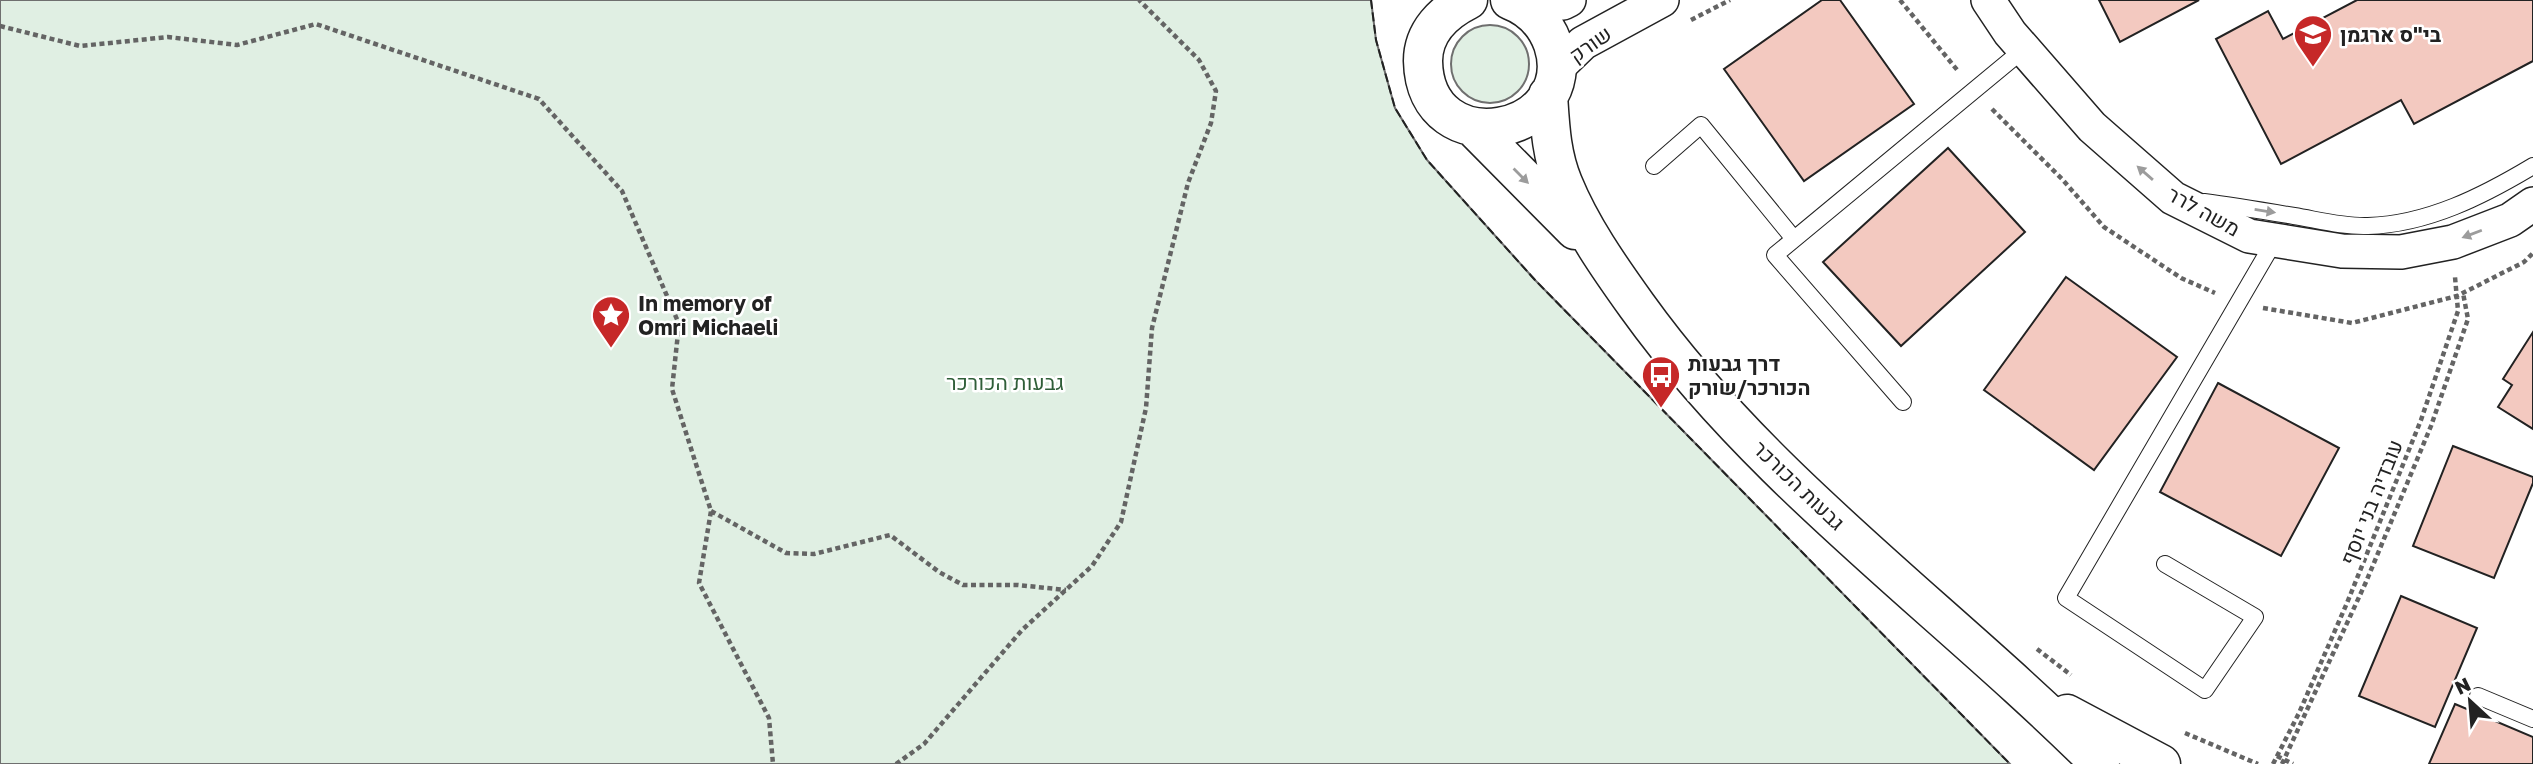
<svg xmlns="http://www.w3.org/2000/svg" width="2533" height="764" viewBox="0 0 2533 764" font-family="'Golos Text',Heebo,sans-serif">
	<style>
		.green { fill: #e0efe3; stroke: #6f6f6f; stroke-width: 2 }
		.building { fill: #f3c9c0; stroke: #222; stroke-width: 2 }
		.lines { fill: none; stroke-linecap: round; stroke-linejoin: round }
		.lane-casing { stroke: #222; stroke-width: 18 }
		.street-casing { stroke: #222; stroke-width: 36 }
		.secondary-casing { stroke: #222; stroke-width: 41 }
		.path { stroke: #646464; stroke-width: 4.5; stroke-dasharray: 5 3.5; stroke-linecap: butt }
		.lane { stroke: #fff; stroke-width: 16 }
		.street { stroke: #fff; stroke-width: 33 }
		.secondary { stroke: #fff; stroke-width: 38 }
		.fence { stroke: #222; stroke-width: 2; stroke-dasharray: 9 3.5; stroke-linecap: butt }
		.oneway { fill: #9c9c9c }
		.labels { text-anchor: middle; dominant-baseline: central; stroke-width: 5; stroke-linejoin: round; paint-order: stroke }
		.poi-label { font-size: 21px; font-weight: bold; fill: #222; stroke: #fff; text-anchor: start }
		.street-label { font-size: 21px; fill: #222; stroke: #fff }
		.park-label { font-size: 21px; fill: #2f5e38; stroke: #fff }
	</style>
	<rect width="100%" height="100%" fill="#fff"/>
	<path class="green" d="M0,0H1371L1376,40L1395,108L1427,160L1535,280L2010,764H0Z
		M1451 64a39 39 0 1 1 78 0a39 39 0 1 1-78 0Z"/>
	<path class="building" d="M1822,0H1840L1914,104L1804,181L1724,69Z
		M2099,0H2199L2120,42Z
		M2357,0H2533V61L2414,124L2401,100L2281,164L2216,39L2268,11L2283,39Z
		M1948,148L2025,232L1901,346L1823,262Z
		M2066,277L2177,357L2094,470L1984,390Z
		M2533,332V429L2498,407L2512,385L2503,379Z
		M2218,383L2339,448L2281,556L2160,492Z
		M2453,446L2533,477V483L2494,578L2413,546Z
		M2401,596L2477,628L2435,727L2359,696Z
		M2455,704L2533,737V764H2429Z"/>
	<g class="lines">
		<g class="lane-casing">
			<path id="lane" d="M1654,166L1701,125L1794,239
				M2204,202C2234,206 2264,211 2294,216C2318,220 2344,227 2368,226C2428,224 2483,196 2533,166
				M1903,402L1775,255L2024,49
				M2165,564L2255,617L2205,690L2066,598L2275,240
				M2478,696L2533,719"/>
		</g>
		<g class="street-casing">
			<path id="street" d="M1988,0L2010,33L2092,127L2173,198L2249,236L2342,251L2401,252L2453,242L2510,220L2533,204
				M1523,5L1563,3L1569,0
				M1556,69L1583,43L1662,0"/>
		</g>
		<g class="secondary-casing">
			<path id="secondary" d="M1468,0C1444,12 1423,32 1423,61C1425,167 1583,136 1553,44C1545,22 1531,8 1510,0
				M1548,95C1550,125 1551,154 1563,183C1581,227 1609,267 1637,306C1764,483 1947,611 2100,764
				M1473,127L1575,230
				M2067,714L2161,764"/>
		</g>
		<path class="path" d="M1900,0L1958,71
			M1691,20L1730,0
			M0,26L80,46L168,37L237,45L316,24L539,99L622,191L679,324L672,389L711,511L699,583L769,718L773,764
			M1992,109L2062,179L2104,227L2181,278L2215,293
			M2263,308L2352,323L2457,296L2524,262L2533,253
			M711,511L786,553L814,554L890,535L939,572L963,585H1018L1066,590
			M2037,649L2071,675
			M2185,733L2258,764
			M2277,756L2293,764
			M896,764L924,744L1022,630L1092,566L1121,522L1146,408L1152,328L1188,183L1211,123L1216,91L1199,60L1139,0
			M2273,764L2299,713L2347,603L2421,420L2458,311L2455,277
			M2282,764L2366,582L2431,426L2468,319L2463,293"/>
		<use href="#lane" class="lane"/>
		<use href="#street" class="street"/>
		<use href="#secondary" class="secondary"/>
		<path class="fence" d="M1371,0L1376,40L1395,108L1427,160L1535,280L2010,764"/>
	</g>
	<defs><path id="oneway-solid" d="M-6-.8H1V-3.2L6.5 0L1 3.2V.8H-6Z" transform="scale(1.75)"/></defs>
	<g class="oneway">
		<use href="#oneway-solid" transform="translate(2145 173) rotate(-139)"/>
		<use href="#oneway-solid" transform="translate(1521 176) rotate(45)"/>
		<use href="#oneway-solid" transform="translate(2265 211) rotate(9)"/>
		<use href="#oneway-solid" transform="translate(2472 234) rotate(159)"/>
	</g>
	<defs>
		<g id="school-pin" transform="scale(2.0125)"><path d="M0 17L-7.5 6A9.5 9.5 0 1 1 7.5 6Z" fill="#c62828" stroke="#fff"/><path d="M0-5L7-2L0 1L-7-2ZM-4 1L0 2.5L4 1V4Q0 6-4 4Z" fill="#fff"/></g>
		<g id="sight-pin" transform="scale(2.0125)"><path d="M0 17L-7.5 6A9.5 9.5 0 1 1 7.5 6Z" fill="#c62828" stroke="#fff"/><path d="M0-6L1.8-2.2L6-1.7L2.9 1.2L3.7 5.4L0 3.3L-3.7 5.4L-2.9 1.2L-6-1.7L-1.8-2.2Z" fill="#fff"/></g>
		<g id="bus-pin" transform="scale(2.0125)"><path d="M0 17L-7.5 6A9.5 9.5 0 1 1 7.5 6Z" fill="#c62828" stroke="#fff"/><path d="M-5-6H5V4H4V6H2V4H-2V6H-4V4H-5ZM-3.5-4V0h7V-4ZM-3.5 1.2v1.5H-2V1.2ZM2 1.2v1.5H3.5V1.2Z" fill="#fff"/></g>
	</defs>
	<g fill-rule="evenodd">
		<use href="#school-pin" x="2313" y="34"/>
		<use href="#sight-pin" x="611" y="315"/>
		<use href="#bus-pin" x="1661" y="375"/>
	</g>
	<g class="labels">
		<g class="poi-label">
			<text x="2340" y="34">בי"ס ארגמן</text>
			<text x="638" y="303">In memory of<tspan x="638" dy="24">Omri Michaeli</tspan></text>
			<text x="1688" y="363">דרך גבעות<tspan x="1688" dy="24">הכורכר/שורק</tspan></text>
		</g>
		<g class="street-label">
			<text transform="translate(1590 44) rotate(-35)">שורק</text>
			<text transform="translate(2204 211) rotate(29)">משה לרר</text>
			<text transform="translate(1799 485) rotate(44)">גבעות הכורכר</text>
			<text transform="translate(2371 502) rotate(-68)">עובדיה בני יוסף</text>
		</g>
		<g class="park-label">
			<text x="1005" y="382">גבעות הכורכר</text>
		</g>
	</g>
	<g transform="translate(2470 701) rotate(334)" stroke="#ffffff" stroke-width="5" paint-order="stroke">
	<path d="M0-5L12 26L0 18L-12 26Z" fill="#222222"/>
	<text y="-10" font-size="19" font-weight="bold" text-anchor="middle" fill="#222222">N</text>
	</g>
</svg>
